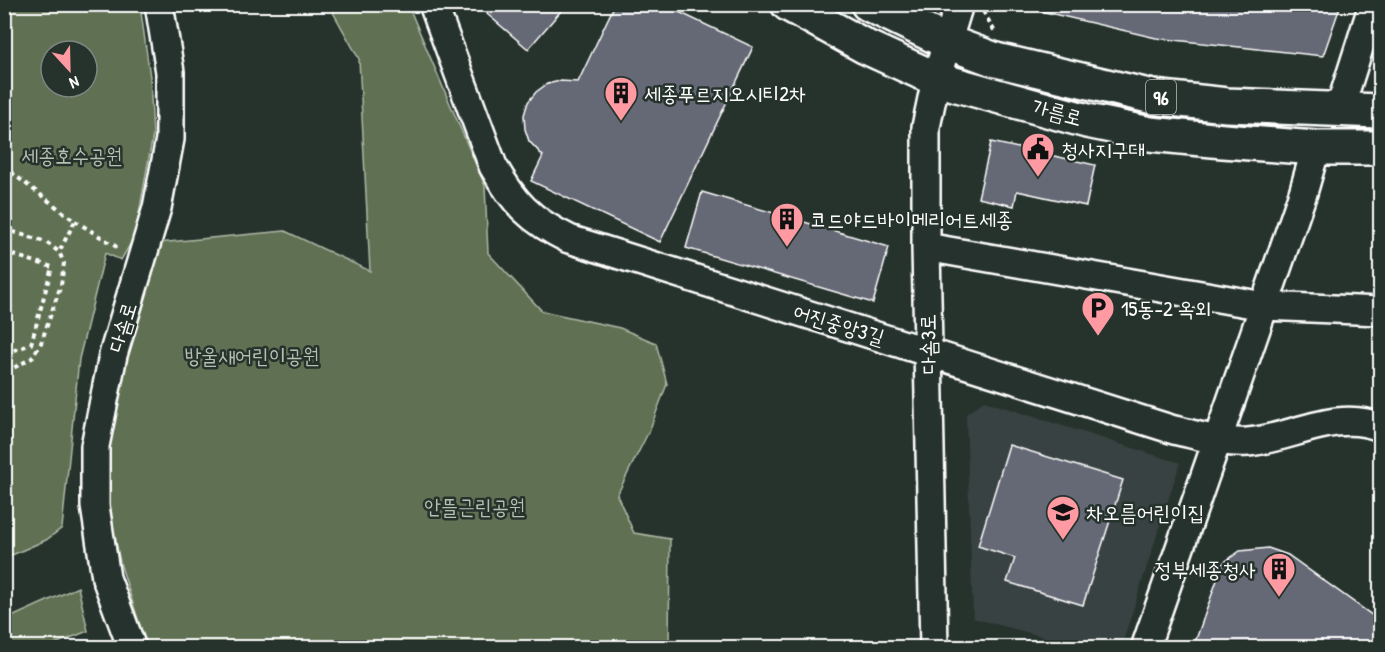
<svg xmlns="http://www.w3.org/2000/svg" width="1385" height="652" viewBox="0 0 1385 652" font-family="'Patrick Hand','Poor Story',sans-serif">
	<style>
		.built { fill: #394342 }
		.green { fill: #607152; stroke: #b0b8a8; stroke-width: 1.5; fill-rule: evenodd }
		.building { fill: #656774; stroke: #fff; stroke-width: 1.5 }
		.lines { fill: none; stroke-linecap: round; stroke-linejoin: round }
		.minor-casing { stroke: #fff; stroke-width: 32 }
		.major-casing { stroke: #fff; stroke-width: 38 }
		.path { stroke: #fff; stroke-width: 4; stroke-dasharray: 4.5 4.5; stroke-linecap: butt }
		.minor { stroke: #26332d; stroke-width: 27 }
		.major { stroke: #26332d; stroke-width: 33 }
		.labels { text-anchor: middle; dominant-baseline: central; stroke-width: 5; stroke-linejoin: round; paint-order: stroke }
		.shield { fill: #26332d; stroke: #bec2c0; stroke-width: 1.5 }
		.shield-label { font-size: 20px; font-weight: bold; fill: #fff }
		.poi-label { font-size: 21px; fill: #fff; stroke: #26332d; text-anchor: start }
		.street-label { font-size: 21px; fill: #fff; stroke: #26332d }
		.park-label { font-size: 21px; fill: #b7bfb1; stroke: #26332d }
	</style>
	<rect width="100%" height="100%" fill="#26332d"/>
	<filter id="ink" filterUnits="userSpaceOnUse"><feTurbulence type="fractalNoise" baseFrequency=".0167" numOctaves="2"/><feDisplacementMap in="SourceGraphic" scale="12" xChannelSelector="R" yChannelSelector="G"/><feConvolveMatrix kernelMatrix="1 2 1 2 8 2 1 2 1" color-interpolation-filters="sRGB"/></filter>
	<g filter="url(#ink)">
		<path class="built" d="M984,401L1180,463L1121,647H1083L973,618L966,414Z"/>
		<path class="green" d="M5,5H140L150,77L153,135L135,236L121,260L105,253L79,359L62,528L46,540L5,558ZM51,51H87V87H51Z
			M329,5H408L485,186L488,253L542,311L620,328L656,343L667,384L650,429L617,495L634,533L670,539L669,647H147L121,566L95,446L158,243L285,231L370,271L359,59Z
			M78,587L88,631L47,647H5V620Z"/>
		<path class="building" d="M496,4H567L528,49L487,14Z
			M615,4H662L753,47L660,242L531,181L543,156L529,141L525,129L524,115L528,102L536,92L547,84L560,81L578,82Z
			M1019,4H1341L1323,56L1156,38L1019,6Z
			M991,142L1095,165L1086,206L1017,191L1014,206L978,198Z
			M702,192L889,247L873,303L686,248Z
			M1009,445L1123,480L1083,605L1007,582L1015,558L978,546Z
			M1268,548L1288,555L1380,621V648H1193L1223,563L1240,551Z
			M1268,548L1288,555L1380,621V648H1193L1223,563L1240,551Z"/>
		<g class="lines">
			<g class="minor-casing">
				<path id="minor" d="M433,4L493,166C514,203 530,220 569,239L1174,430C1198,435 1224,444 1248,442C1293,438 1336,409 1380,427
					M1339,111L1373,4
					M926,247L1264,306L1380,311
					M132,648L106,578L95,506V446L113,355L157,208L170,139V72L159,4
					M934,648L926,247V127L936,79L959,4
					M1145,648L1264,306L1303,193L1316,148"/>
			</g>
			<g class="major-casing">
				<path id="major" d="M788,4L866,47L936,79L1087,121L1150,134L1223,141L1316,148H1380
					M868,4L947,42L996,60L1153,97L1227,105L1380,111"/>
			</g>
			<path class="path" d="M983,11L995,32
				M4,167L75,221L59,252
				M75,221L120,249
				M4,229L46,242L59,252L64,263L61,285L41,343L32,358L4,373
				M4,252L52,267L31,344L4,354"/>
			<use href="#minor" class="minor"/>
			<use href="#major" class="major"/>
		</g>
	</g>
	<defs>
		<g id="building-pin" transform="scale(1.725)"><path d="M0 17L-7.5 6A9.5 9.5 0 1 1 7.5 6Z" fill="#ff9aa2" stroke="#26332d"/><path d="M-4-6H4V6H1V3H-1V6H-4ZM-2.5-4.3h1.7v1.8h-1.7ZM.8-4.3h1.7v1.8H.8ZM-2.5-1h1.7V.8h-1.7ZM.8-1h1.7V.8H.8Z" fill="#111"/></g>
		<g id="civic-pin" transform="scale(1.725)"><path d="M0 17L-7.5 6A9.5 9.5 0 1 1 7.5 6Z" fill="#ff9aa2" stroke="#26332d"/><path d="M-.6-6.5H3V-4.5H.6V-3L4-1V1h2V6H-6V1h2V-1L-.6-3ZM-1.2 2.5V6h2.4V2.5Z" fill="#111"/></g>
		<g id="parking-pin" transform="scale(1.725)"><path d="M0 17L-7.5 6A9.5 9.5 0 1 1 7.5 6Z" fill="#ff9aa2" stroke="#26332d"/><path d="M-3.5-5.5H1a3.5 3.5 0 0 1 0 7H-1V5.5H-3.5ZM-1-3.4V-.6H.8a1.4 1.4 0 0 0 0-2.8Z" fill="#111"/></g>
		<g id="school-pin" transform="scale(1.725)"><path d="M0 17L-7.5 6A9.5 9.5 0 1 1 7.5 6Z" fill="#ff9aa2" stroke="#26332d"/><path d="M0-5L7-2L0 1L-7-2ZM-4 1L0 2.5L4 1V4Q0 6-4 4Z" fill="#111"/></g>
	</defs>
	<g fill-rule="evenodd">
		<use href="#building-pin" x="621" y="93"/>
		<use href="#civic-pin" x="1038" y="149"/>
		<use href="#building-pin" x="787" y="219"/>
		<use href="#parking-pin" x="1098" y="308"/>
		<use href="#school-pin" x="1063" y="512"/>
		<use href="#building-pin" x="1279" y="569"/>
	</g>
	<g class="labels">
		<rect class="shield" x="1146" y="80" width="30" height="34" rx="4.5"/>
		<g class="shield-label">
			<text x="1161" y="97">96</text>
		</g>
		<g class="poi-label">
			<text x="644" y="93">세종푸르지오시티2차</text>
			<text x="1061" y="149">청사지구대</text>
			<text x="810" y="219">코드야드바이메리어트세종</text>
			<text x="1121" y="308">15동-2 옥외</text>
			<text x="1086" y="512">차오름어린이집</text>
			<text x="1256" y="569" text-anchor="end">정부세종청사</text>
		</g>
		<g class="street-label">
			<text transform="translate(1057 112) rotate(15)">가름로</text>
			<text transform="translate(839 324) rotate(17)">어진중앙3길</text>
			<text transform="translate(122 327) rotate(-73)">다솜로</text>
			<text transform="translate(928 344) rotate(-91)">다솜3로</text>
		</g>
		<g class="park-label">
			<text x="72" y="155">세종호수공원</text>
			<text x="252" y="355">방울새어린이공원</text>
			<text x="475" y="506">안뜰근린공원</text>
		</g>
	</g>
	<rect width="1385" height="652" fill="none" stroke="#26332d" stroke-width="24"/>
	<rect x="12" y="12" width="1361" height="628" fill="none" stroke="#fff" stroke-width="2" filter="url(#ink)"/>
	<g transform="translate(69 69) rotate(158)"><circle r="28" fill="#26332d" stroke="#7d8581" stroke-width="1.5"/>
	<path d="M0-4.5L10 22L0 15L-10 22Z" fill="#ff9aa2"/>
	<text y="-9" font-size="16" font-weight="bold" text-anchor="middle" fill="#ffffff">N</text>
	</g>
</svg>
